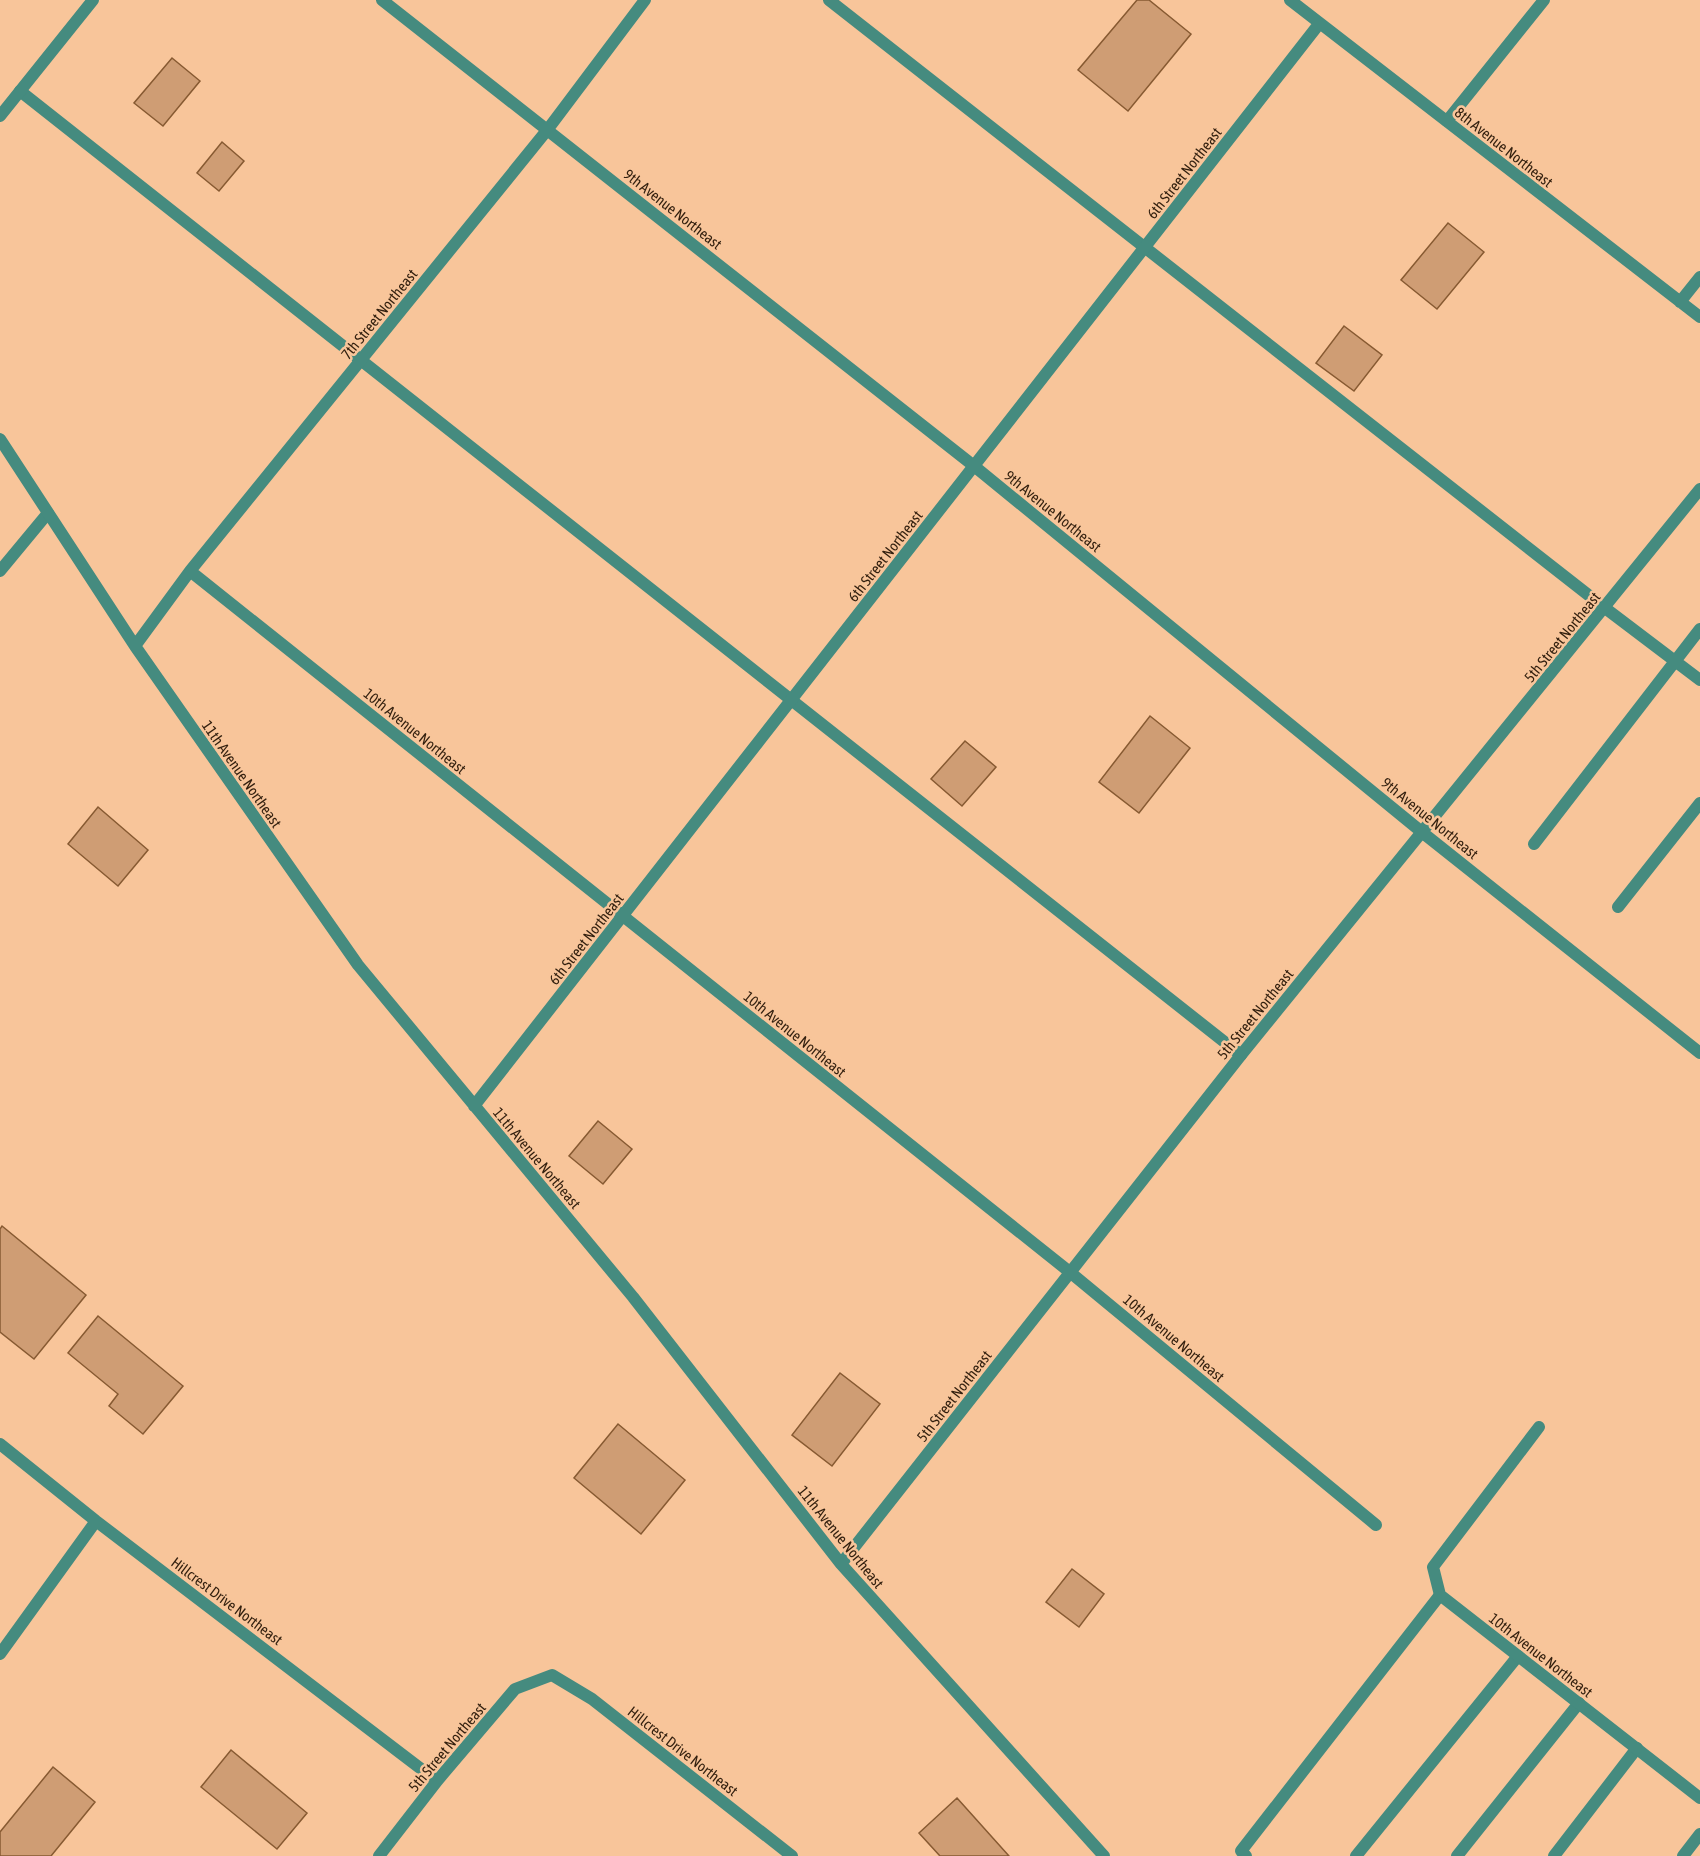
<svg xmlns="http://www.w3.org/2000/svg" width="1700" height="1856" viewBox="0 0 1700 1856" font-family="'Asap Condensed',sans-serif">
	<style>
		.building { fill: #cf9d74; stroke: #875a32; stroke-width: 1.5 }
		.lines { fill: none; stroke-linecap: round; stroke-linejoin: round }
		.service { stroke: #458b7f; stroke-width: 12 }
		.minor { stroke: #458b7f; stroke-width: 12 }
		.tertiary { stroke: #458b7f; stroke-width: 12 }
		.labels { text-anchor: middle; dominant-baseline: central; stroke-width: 5; stroke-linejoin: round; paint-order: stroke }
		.street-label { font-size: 15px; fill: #321f0e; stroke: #f8c59a }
	</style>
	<rect width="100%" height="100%" fill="#f8c59a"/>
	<path class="building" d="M1137,0H1149L1191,34L1128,111L1078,70Z
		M172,58L200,81L163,126L134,103Z
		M222,142L244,161L219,191L197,173Z
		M1448,223L1484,252L1437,309L1401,280Z
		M1344,326L1382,355L1354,391L1316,363Z
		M1150,716L1190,748L1139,813L1099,782Z
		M965,741L996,767L962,806L931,779Z
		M98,807L148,850L118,886L68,844Z
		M598,1121L632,1149L603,1184L569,1156Z
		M2,1226L86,1295L34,1359L0,1332V1229Z
		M98,1316L183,1386L143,1434L109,1406L118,1394L68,1353Z
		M840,1373L880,1404L832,1466L792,1435Z
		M618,1424L685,1480L641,1534L574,1478Z
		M1072,1569L1104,1594L1079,1627L1046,1602Z
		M231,1750L307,1813L277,1849L201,1787Z
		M53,1767L95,1802L51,1856H0V1832Z
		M957,1798L1009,1856H940L919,1833Z"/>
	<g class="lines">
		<path class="service" d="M829,0L1605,608L1700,680
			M20,91L1241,1055
			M1447,121L1544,0
			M0,571L48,513
			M1534,844L1700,629
			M1618,907L1700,803
			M1246,1856L1241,1851L1440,1595
			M1356,1856L1518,1656
			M1457,1856L1579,1703
			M1554,1856L1637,1748"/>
		<path class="minor" d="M382,0L974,466L1423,833L1700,1053
			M1290,0L1700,317
			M0,116L93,0
			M1680,302L1700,277
			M0,439L135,646L358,965L633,1297L841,1564L1104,1856
			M190,571L1071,1273L1376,1525
			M135,646L190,571L548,129L645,0
			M474,1106L1319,24
			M1539,1427L1433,1567L1440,1595L1700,1798
			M0,1444L96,1521L437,1781
			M841,1564L1241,1055L1700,489
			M0,1654L96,1521
			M379,1856L437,1781L515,1689L552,1675L592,1699L792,1856"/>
		<path class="tertiary" d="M1683,1856L1700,1834"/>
	</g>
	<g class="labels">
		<g class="street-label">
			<text transform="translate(1504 147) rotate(38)">8th Avenue Northeast</text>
			<text transform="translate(1184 173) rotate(-52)">6th Street Northeast</text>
			<text transform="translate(673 209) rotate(38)">9th Avenue Northeast</text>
			<text transform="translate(379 314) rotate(-51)">7th Street Northeast</text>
			<text transform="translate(1053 511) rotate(39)">9th Avenue Northeast</text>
			<text transform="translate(885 556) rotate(-52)">6th Street Northeast</text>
			<text transform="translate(1562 637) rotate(-51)">5th Street Northeast</text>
			<text transform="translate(415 731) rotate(39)">10th Avenue Northeast</text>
			<text transform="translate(242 774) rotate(55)">11th Avenue Northeast</text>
			<text transform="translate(1430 818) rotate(39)">9th Avenue Northeast</text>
			<text transform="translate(586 939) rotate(-52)">6th Street Northeast</text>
			<text transform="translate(1255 1014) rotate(-51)">5th Street Northeast</text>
			<text transform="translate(795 1034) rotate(39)">10th Avenue Northeast</text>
			<text transform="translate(537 1158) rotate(50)">11th Avenue Northeast</text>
			<text transform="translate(1174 1338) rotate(40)">10th Avenue Northeast</text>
			<text transform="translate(954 1396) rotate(-52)">5th Street Northeast</text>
			<text transform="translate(841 1537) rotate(51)">11th Avenue Northeast</text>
			<text transform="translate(227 1601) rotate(37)">Hillcrest Drive Northeast</text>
			<text transform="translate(1541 1655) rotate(38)">10th Avenue Northeast</text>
			<text transform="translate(447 1747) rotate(-50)">5th Street Northeast</text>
			<text transform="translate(683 1751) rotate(38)">Hillcrest Drive Northeast</text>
		</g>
	</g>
</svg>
